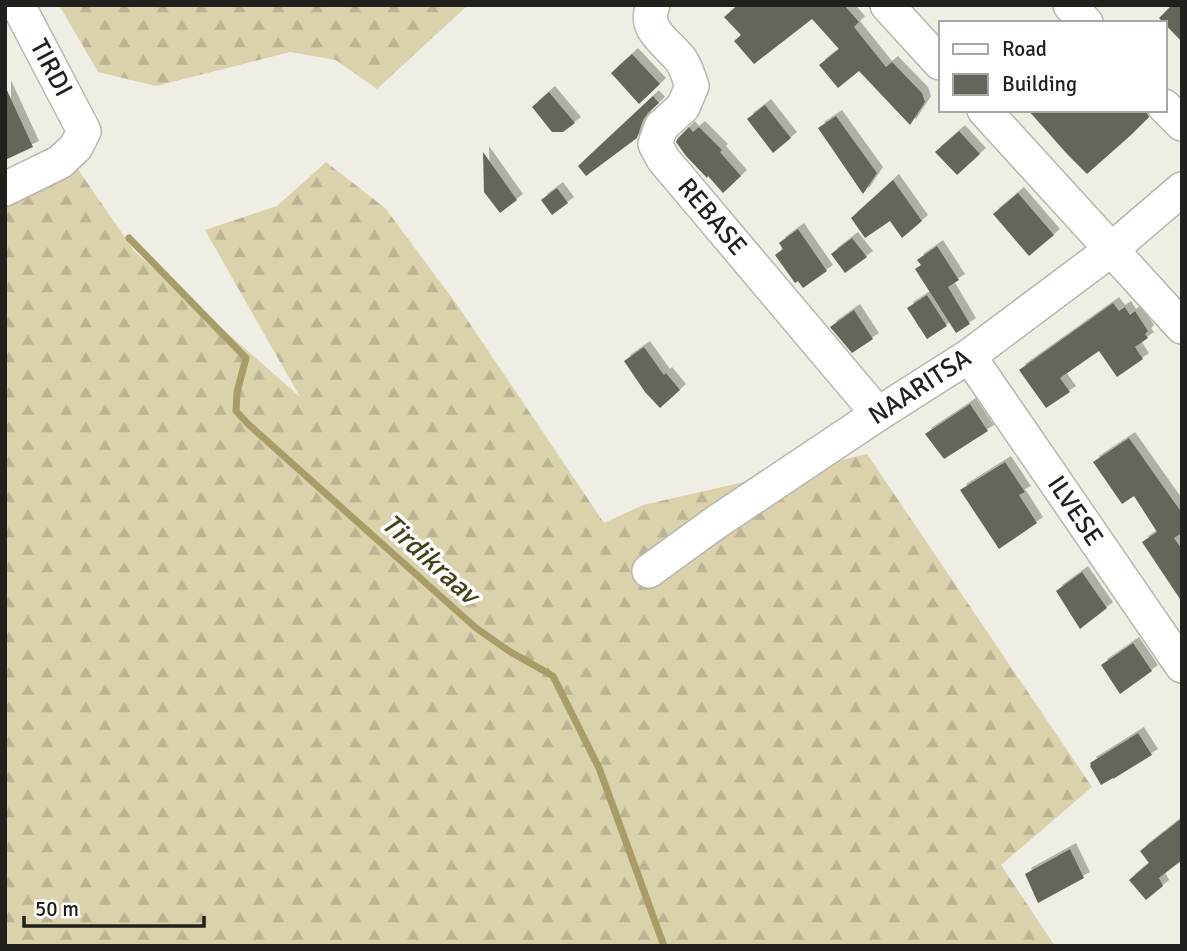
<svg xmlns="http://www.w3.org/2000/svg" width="1187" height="951" viewBox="0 0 1187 951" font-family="Signika,sans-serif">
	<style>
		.forest { fill: url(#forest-firs) }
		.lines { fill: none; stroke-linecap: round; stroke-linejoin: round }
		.stream { stroke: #a89d68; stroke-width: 7 }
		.building { fill: #66655c; filter: url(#shadow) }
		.minor-casing { stroke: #b8b6ad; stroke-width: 36 }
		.minor { stroke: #fff; stroke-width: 33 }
		.labels { text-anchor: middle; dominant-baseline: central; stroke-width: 7; stroke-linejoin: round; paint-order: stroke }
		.street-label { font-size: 26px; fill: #21201c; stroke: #fff }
		.water-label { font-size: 28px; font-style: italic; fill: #484015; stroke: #fff }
	</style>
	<defs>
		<pattern id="forest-firs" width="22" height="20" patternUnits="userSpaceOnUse" patternTransform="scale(1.75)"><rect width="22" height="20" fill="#dad2aa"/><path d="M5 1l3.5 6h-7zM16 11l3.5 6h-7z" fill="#bbb492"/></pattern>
		<filter id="shadow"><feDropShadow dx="6" dy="-6" stdDeviation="0" flood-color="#0004"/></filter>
	</defs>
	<rect width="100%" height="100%" fill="#efeee4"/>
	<path class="forest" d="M59,5H468L377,89L336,60L290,52L156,86L98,72Z
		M326,162L385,208L458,306L604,523L643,505L867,454L1092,787L1001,865L1055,946H5V203L77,168L135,252L300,397L205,230L277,206Z"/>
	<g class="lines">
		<path class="stream" d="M129,238L246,358L237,392L236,411L248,424L476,628L509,651L553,676L599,768L664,946"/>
	</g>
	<path class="building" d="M738,5H844L859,22L854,27L886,67L892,62L922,93L925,102L910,125L859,71L838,88L819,65L839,49L812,19L754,64L734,41L741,35L724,17Z
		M1172,5H1182V42L1159,18Z
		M632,54L660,84L639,104L611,73Z
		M5,86L33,147L5,160Z
		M549,92L575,123L563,132H552L532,107Z
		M653,96L659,103L648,113L643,120L637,138L586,176L578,166Z
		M765,105L791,138L773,153L747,119Z
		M1028,110H1145L1149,117L1131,135L1087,174L1067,154Z
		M836,116L877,173L863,194L818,128Z
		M689,127L693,132L699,127L722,150L720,152L741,176L723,193L708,176L707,178L686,156L676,142L678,138Z
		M959,131L980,154L957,175L935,152Z
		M483,152L517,200L500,213L484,192Z
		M893,180L922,221L902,238L890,221L865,238L851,218Z
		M557,188L568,203L552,215L541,200Z
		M1018,193L1054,235L1029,256L993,214Z
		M798,229L827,271L803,288L798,281L795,283L775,255L783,249L779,243Z
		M852,238L867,257L845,273L831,254Z
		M937,246L959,280L948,287L970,324L956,333L915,269L921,265L917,260Z
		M927,295L947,326L927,339L907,308Z
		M1113,303L1119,311L1125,307L1130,315L1135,311L1148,331L1145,334L1148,338L1135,347L1143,359L1117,377L1099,351L1060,378L1070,392L1046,408L1019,370Z
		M854,310L873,339L852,353L830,327Z
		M644,347L664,375L666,373L680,390L660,408L645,392L624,361Z
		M970,404L988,431L944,459L925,434Z
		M1129,438L1182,513V533L1174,538L1182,549V602L1142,542L1157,532L1134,496L1122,504L1093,462Z
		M1005,462L1025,492L1019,495L1037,523L999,549L960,490Z
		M1082,572L1107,608L1080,629L1056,591Z
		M1133,643L1152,671L1120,694L1101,665Z
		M1138,733L1152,755L1113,779V778L1101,785L1090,766L1091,765L1090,763Z
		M1182,818V860L1159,878L1163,886L1146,900L1129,880L1149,863L1140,851Z
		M1070,849L1084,878L1038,903L1025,874Z"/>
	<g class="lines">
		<g class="minor-casing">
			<path id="minor" d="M653,5C642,30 668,43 681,60C686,67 689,78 692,86L683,107L661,127L655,144L663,159L878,414
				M887,5L940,63
				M1070,5L1086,23
				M1164,106L1182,124
				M984,110L1182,327
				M5,189L60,162L76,147L84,131L18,5
				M969,356L1182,666
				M649,571L715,523L878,414L969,356L1112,249L1182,189"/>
		</g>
		<use href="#minor" class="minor"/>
	</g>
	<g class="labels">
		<g class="street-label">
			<text transform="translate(51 68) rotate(62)">TIRDI</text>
			<text transform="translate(712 217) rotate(50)">REBASE</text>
			<text transform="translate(920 387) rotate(-33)">NAARITSA</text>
			<text transform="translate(1075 511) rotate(56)">ILVESE</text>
		</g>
		<g class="water-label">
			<text transform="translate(430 559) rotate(42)">Tirdikraav</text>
		</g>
	</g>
	<rect width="1187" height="951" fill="none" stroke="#21201c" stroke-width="14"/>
	<rect x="939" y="21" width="228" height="91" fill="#ffffff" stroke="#a6a6a4" stroke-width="2"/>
	<rect x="953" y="44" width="35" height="10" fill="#ffffff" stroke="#a6a6a4" stroke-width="2"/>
	<text x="1002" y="56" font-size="21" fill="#21201c">Road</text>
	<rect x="953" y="74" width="35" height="21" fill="#66655c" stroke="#a6a6a4" stroke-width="2"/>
	<text x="1002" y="91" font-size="21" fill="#21201c">Building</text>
	<path d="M24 916v10h180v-10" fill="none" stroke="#21201c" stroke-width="3.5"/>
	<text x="35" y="916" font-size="21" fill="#21201c" stroke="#ffffff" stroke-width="5" paint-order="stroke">50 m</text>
</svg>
